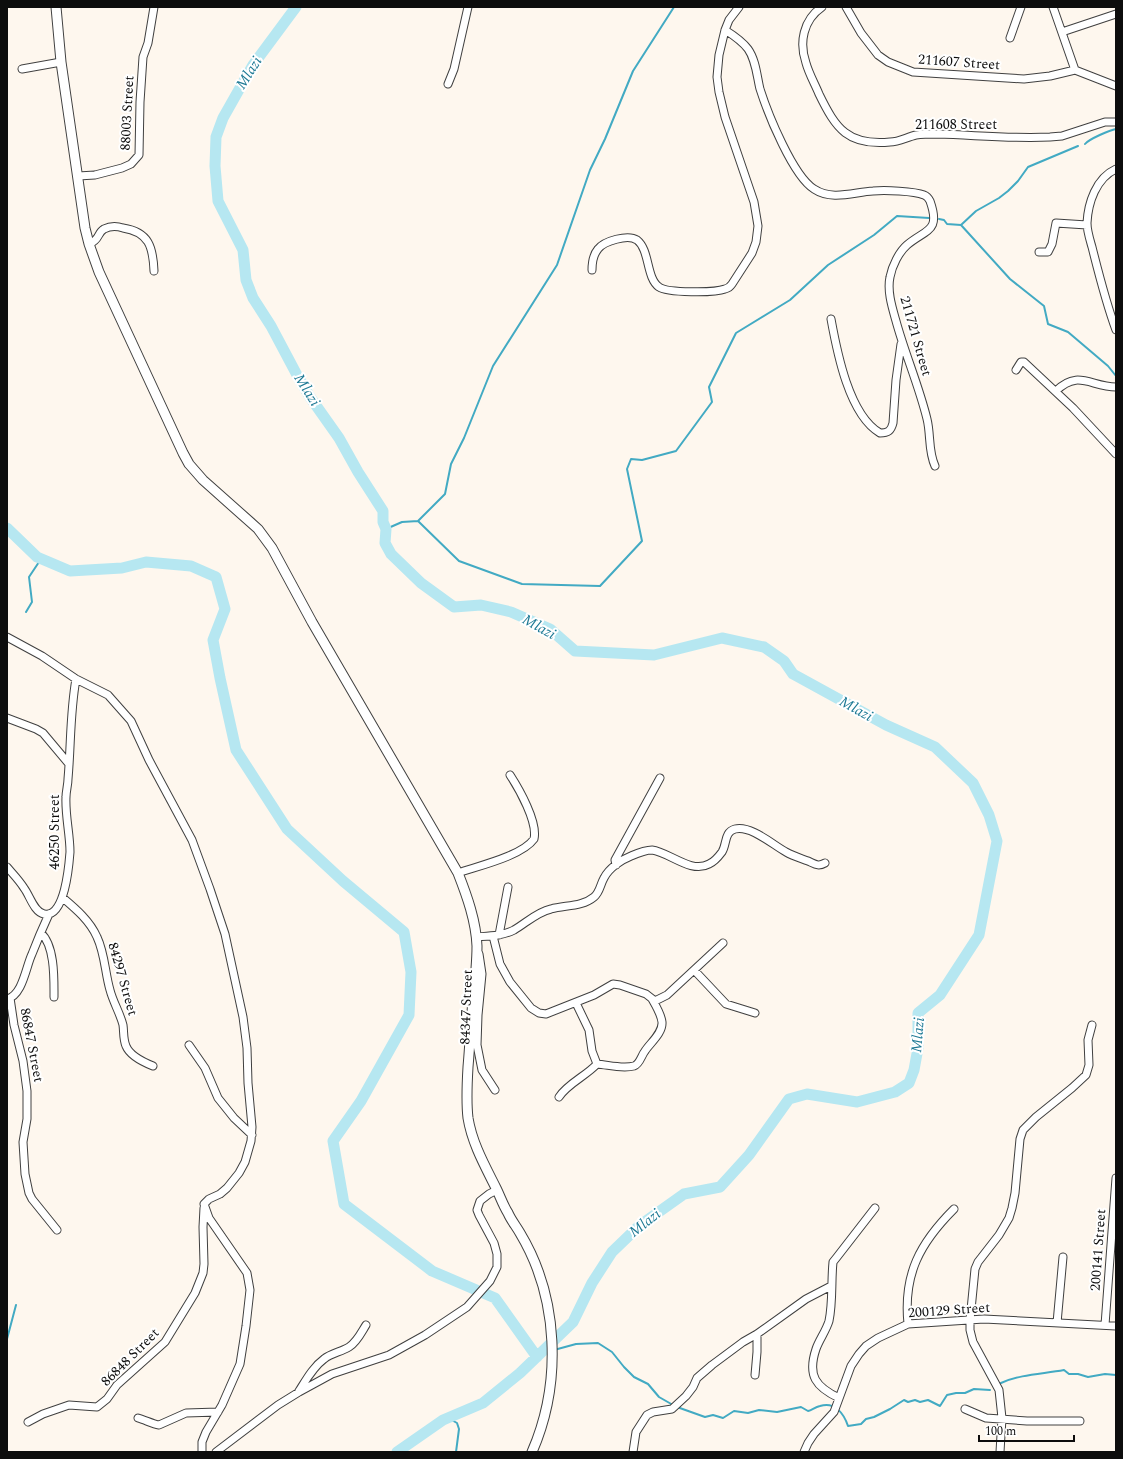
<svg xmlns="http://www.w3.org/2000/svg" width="1123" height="1459" viewBox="0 0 1123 1459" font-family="Spectral,serif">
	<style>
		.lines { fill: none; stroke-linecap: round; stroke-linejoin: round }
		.stream { stroke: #42aac3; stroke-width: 2 }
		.river { stroke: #b6e7f1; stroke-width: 11 }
		.minor-casing { stroke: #404040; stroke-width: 9 }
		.tertiary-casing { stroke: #404040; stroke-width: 11 }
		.minor { stroke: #fff; stroke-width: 7 }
		.tertiary { stroke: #fff; stroke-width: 9 }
		.labels { text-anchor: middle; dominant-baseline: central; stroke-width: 4; stroke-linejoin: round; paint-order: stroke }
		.street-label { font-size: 14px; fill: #0d0d0d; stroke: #fff }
		.water-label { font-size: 15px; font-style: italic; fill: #1f7a95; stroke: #fff }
	</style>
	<rect width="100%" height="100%" fill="#fef7ee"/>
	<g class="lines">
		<path class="stream" d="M1085,144C1089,139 1110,130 1116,129
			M939,219L944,220L947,224L961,225L1010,279L1044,306L1048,324L1068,332L1108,366L1116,376
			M961,225L976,211L999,198L1008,191L1018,181L1028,167L1078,146
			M418,521L459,561L522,584L600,586L642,541L627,469L631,459L642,460L676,451L712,402L709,387L736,333L790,300L828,265L874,235L897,216L929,218
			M386,529L402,522L418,521L445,494L451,464L464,438L493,366L557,265L590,170L605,139L633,71L674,7
			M26,612L32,602L29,577L41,559
			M7,1339L16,1305
			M554,1350L576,1344L598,1343L612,1352L624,1367L634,1377L648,1384L659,1397L673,1405
			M540,1354L550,1352
			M1001,1383C1021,1374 1043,1374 1064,1370L1069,1374H1078L1088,1377L1105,1374L1116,1375
			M677,1407L705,1417L713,1415L723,1418L734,1411L748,1413L759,1410L777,1412L801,1407L808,1411C812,1410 815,1407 820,1406C835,1401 844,1414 848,1426L861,1424L866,1419L874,1417L890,1409L904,1400L908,1402L915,1400L920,1402L928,1400L940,1406L947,1395L956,1393H965L974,1389L990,1390
			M448,1418L457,1423L459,1429L456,1452"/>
		<path class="river" d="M296,7L253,65L223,118L216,137L215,166L218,201L243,250L246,280L253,298L271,326L297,375L310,397L339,438L358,472L383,511V522L386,529L385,543L391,554L421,583L454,607L481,605L511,612L550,629L575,651L654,655L722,638L764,647L784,661L793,674L886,725L935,747L973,783L989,815L997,841L979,935L940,995L918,1013V1048L914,1070L909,1083L895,1092L857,1102L807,1094L789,1099L749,1155L720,1187L684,1194L639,1226L612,1252L592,1283L573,1322L520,1373L483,1403L443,1420L397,1452
			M7,528L37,557L70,571L122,568L146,562L191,566L216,577L225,609L213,640L220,678L236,750L287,829L343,881L404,932L411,972L409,1015L361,1101L333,1141L344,1204L432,1271L495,1298L537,1357"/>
		<g class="minor-casing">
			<path id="minor" d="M822,7C803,20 799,43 806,63C809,74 815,84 819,94C836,129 848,146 890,142C899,142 907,137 916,135C923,134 931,134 938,134C975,135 1012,139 1050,137L1062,136L1105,122H1116
				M846,7L861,33L878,55L888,62L913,72L1024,79L1050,76L1075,70
				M1053,7L1075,70L1116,86
				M725,30C733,35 742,41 748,49C756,60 757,77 760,89C768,114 793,176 814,189C832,201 854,192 873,191C885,190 914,191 924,195C927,196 929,199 930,201C941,232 926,229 907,245C899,252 892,266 890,277C887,291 892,307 896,321C905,354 919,386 927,419C931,435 928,451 935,466
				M1062,32L1116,14
				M1010,38L1021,7
				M22,69L61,62
				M448,84L454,69L468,7
				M1116,169C1096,178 1088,203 1087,223C1087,231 1090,240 1092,247C1099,275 1106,303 1116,330
				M78,176L95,175L122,168L131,164L139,155L140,102L143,57L148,43L154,7
				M89,244C100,240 97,233 104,229C110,226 117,226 123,228C149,232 153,247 154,271
				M1039,252H1048L1052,244L1056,223L1087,225
				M592,270C592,263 593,255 598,249C604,241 628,234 637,240C650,250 646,278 659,287C667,293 715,293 725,289C729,288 730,287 732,284L752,253L756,242L758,226L754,202L725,117L719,92L717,77L719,55L725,30L729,20L739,7
				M831,319C837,352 849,415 880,433C888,433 891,431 893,423L896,380L901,344
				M1016,370L1021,362H1024L1073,408L1116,454
				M1056,391C1078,369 1091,387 1116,387
				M7,637L42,656L76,679L108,695L131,721L149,760L192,840L210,889L225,934L243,1017L247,1048L248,1083L252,1127L251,1141L245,1162L239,1173L227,1188L220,1194L209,1199L204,1204L209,1218L247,1273L250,1290L246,1326L240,1364L222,1405L206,1432L202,1442V1452
				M7,718L36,729L43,733L69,764
				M616,865L615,860L660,778
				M7,867C13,874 19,880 24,888C30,896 34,912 44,914C65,918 69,865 70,852C70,834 65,815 66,797C66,791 68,785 68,779C71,745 70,712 76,679
				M458,873C478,866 522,856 534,839C538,822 519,789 510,775
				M63,898C76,909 90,921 97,937C105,954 105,973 110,990C113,1002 120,1013 123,1025C124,1032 123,1039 126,1046C130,1056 143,1062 153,1066
				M41,933C55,946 54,979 54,997
				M499,935L508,887
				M493,936L500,964L510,982L531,1008L539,1013L546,1014L594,995L613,984L620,985L646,994L655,1001L667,995L723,943
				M476,937C489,936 502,936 514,930C526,923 537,912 551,909C565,905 582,907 594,897C600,892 600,885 604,878C609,868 621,860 631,856C638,853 645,850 652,850C669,852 691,874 709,864C714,862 719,856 722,852C727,844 724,832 735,829C751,825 773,845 786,852C793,856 800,858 808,861C815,864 818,867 825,863
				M479,954L482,974L478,1015L477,1045L482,1070L495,1090
				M694,970L726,1004L755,1013
				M10,998L14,1025L23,1061L27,1091V1119L23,1142L25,1174L29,1193L32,1199L57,1230
				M7,999C23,995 26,966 32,954C37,941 43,927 49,914
				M576,1003L589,1030L592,1051L597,1064
				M189,1045L205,1068L218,1098L234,1118L252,1135
				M559,1097C567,1084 586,1076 597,1064C609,1065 622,1069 634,1066C640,1064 641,1056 645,1051C650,1043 663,1033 662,1022C661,1014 656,1006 652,999
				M1057,1323L1063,1257
				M908,1324C903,1274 920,1243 954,1209
				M1105,1325L1116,1178
				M755,1375L757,1352V1334
				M299,1391C306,1380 313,1367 324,1359C331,1353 341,1352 349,1347C357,1342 361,1333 366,1325
				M839,1398C816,1387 807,1376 816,1349C819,1340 826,1331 829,1321C833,1302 831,1282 833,1262L837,1257L875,1208
				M965,1409L986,1418L1027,1421H1080
				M138,1418C145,1420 153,1424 159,1425L186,1413L218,1412
				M28,1422L43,1414L69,1405L97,1407L107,1399L117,1385L165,1342L195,1293L203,1273L204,1264L203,1227L204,1208
				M216,1452L278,1405L299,1392L332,1374L389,1355L425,1335L467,1307L490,1281L497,1267V1254L494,1243L479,1215L477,1210L480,1201L489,1194L497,1190
				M633,1452L636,1432L647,1415L653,1412L672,1409L686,1396L693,1387L697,1378L712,1365L743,1342L757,1334L806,1299L831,1286
				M804,1452L808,1443L814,1434L834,1412L851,1366L859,1354L866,1346L878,1338L908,1324L984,1319L1116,1326
				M1000,1452L1002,1418L999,1390L973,1342L970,1330V1320L975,1269L978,1262L999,1235L1009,1218L1012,1208L1015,1193L1020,1139L1023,1130L1036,1117L1072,1088L1086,1075L1089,1065L1088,1040L1092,1025"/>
		</g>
		<g class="tertiary-casing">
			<path id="tertiary" d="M56,7L61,62L85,228L89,244L99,272L183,453L189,464L203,480L258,529L272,548L312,622L458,873C467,896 476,921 477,946C477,964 475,982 473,1000C471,1022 470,1044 468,1067C467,1084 466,1101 468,1118C472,1143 485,1166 496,1188C500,1196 503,1205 508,1213C511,1220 516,1226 520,1233C559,1298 562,1383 532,1452"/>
		</g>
		<use href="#minor" class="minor"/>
		<use href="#tertiary" class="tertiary"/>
	</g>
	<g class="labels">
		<g class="street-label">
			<text transform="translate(959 62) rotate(4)">211607 Street</text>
			<text transform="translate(127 113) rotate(-87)">88003 Street</text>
			<text x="956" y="124">211608 Street</text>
			<text transform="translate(916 336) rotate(74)">211721 Street</text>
			<text transform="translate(54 832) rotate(-90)">46250 Street</text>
			<text transform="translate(123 979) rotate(74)">84297 Street</text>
			<text transform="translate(466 1007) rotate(-88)">84347 Street</text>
			<text transform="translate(32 1045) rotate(79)">86847 Street</text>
			<text transform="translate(1098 1250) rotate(-86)">200141 Street</text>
			<text transform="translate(949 1310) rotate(-4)">200129 Street</text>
			<text transform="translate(130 1357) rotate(-45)">86848 Street</text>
		</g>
		<g class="water-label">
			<text transform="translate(249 73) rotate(-58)">Mlazi</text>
			<text transform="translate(307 390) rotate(58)">Mlazi</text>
			<text transform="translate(539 627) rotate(29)">Mlazi</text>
			<text transform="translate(856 709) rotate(29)">Mlazi</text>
			<text transform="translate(918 1035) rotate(-85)">Mlazi</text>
			<text transform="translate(645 1223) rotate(-38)">Mlazi</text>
		</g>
	</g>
	<rect width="1123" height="1459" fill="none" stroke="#0d0d0d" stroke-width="16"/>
	<path d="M979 1435v6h95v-6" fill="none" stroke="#0d0d0d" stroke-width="2"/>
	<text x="985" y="1435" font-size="12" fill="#0d0d0d" stroke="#ffffff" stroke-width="3" paint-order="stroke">100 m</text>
</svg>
